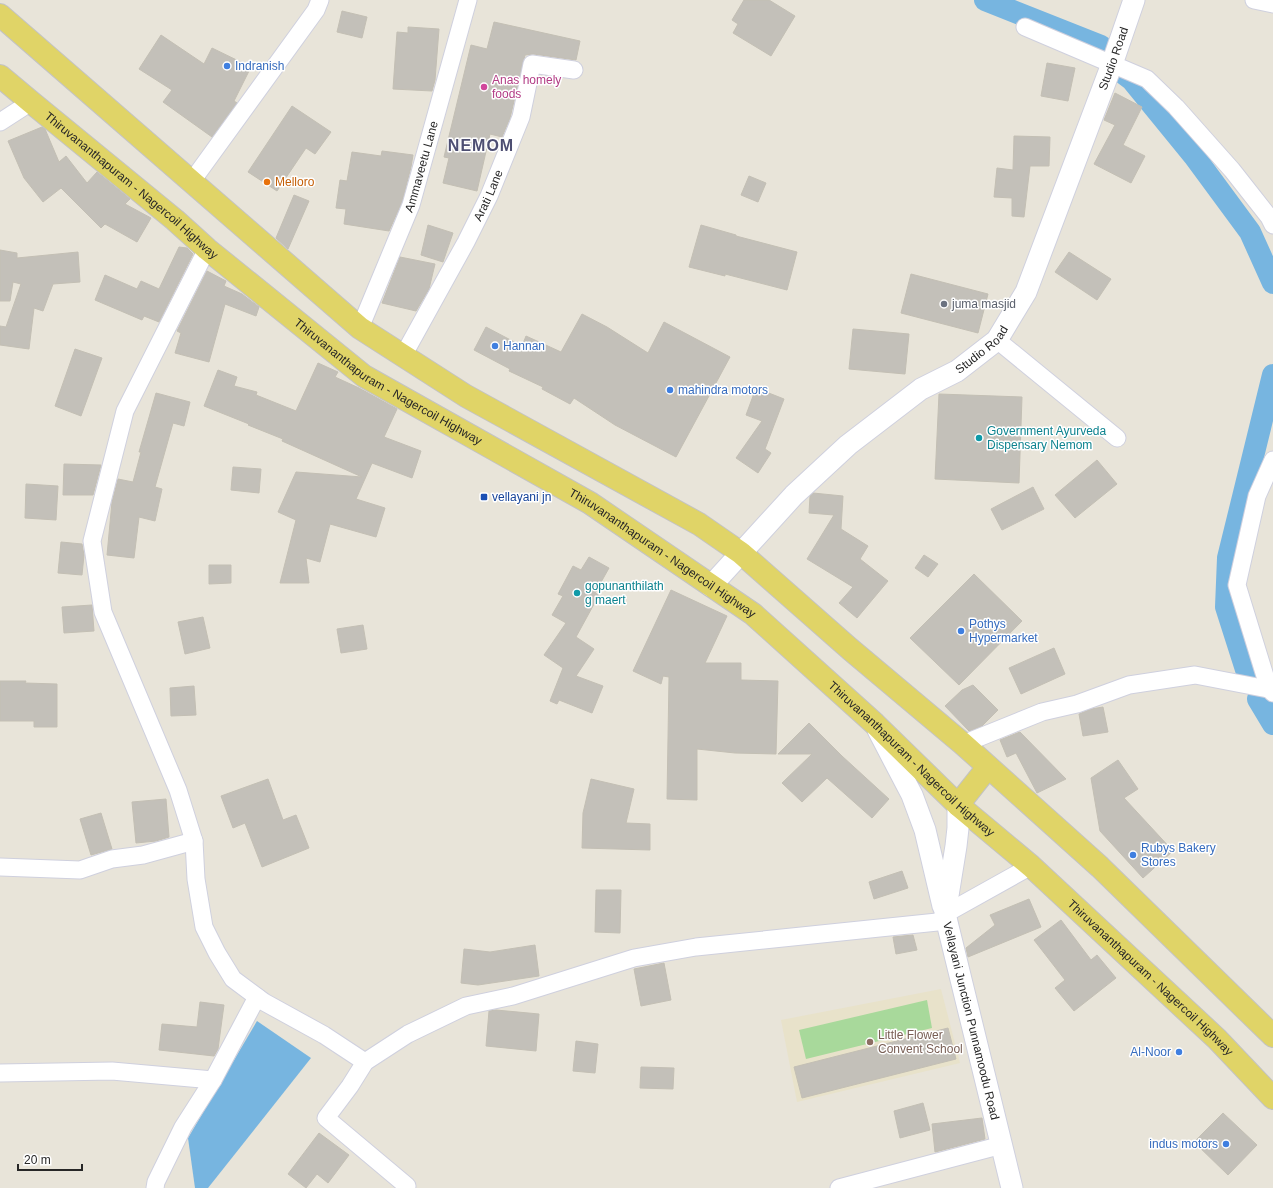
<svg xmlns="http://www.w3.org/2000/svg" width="1273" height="1188" viewBox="0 0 1273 1188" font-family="Helvetica,sans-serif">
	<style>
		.education { fill: #e8e2ca }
		.green { fill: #a8d99b }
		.water { fill: #77b5e0 }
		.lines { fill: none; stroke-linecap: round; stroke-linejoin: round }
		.canal { stroke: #77b5e0; stroke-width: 22 }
		.building { fill: #c3c0b9; stroke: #c3bfb4 }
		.minor-casing { stroke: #cfd0de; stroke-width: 19 }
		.tertiary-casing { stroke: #cfd0de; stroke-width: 23 }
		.primary-casing { stroke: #c3c3c3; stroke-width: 24 }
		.minor { stroke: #fff; stroke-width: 17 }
		.tertiary { stroke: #fff; stroke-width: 21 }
		.primary { stroke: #e0d467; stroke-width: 22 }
		.shop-dot { fill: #3f7fe0; stroke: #fff; stroke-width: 1.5 }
		.hotel-dot { fill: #d1479c; stroke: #fff; stroke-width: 1.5 }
		.food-dot { fill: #e8710a; stroke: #fff; stroke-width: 1.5 }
		.worship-dot { fill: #6b7280; stroke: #fff; stroke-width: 1.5 }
		.culture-dot { fill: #0f9aa8; stroke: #fff; stroke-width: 1.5 }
		.transit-dot { fill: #1a4fb4; stroke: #fff; stroke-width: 1.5 }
		.education-dot { fill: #8d6e63; stroke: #fff; stroke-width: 1.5 }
		.labels { text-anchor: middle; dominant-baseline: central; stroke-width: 3; stroke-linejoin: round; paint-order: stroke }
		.street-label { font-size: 12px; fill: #272727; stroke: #fff }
		.shop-label { font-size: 12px; fill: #366cbe; stroke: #fff; text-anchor: start }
		.hotel-label { font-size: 12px; fill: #b23c85; stroke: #fff; text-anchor: start }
		.food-label { font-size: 12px; fill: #c56008; stroke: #fff; text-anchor: start }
		.worship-label { font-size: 12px; fill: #5b616d; stroke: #fff; text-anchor: start }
		.culture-label { font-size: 12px; fill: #0d838f; stroke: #fff; text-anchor: start }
		.transit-label { font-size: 12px; fill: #164399; stroke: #fff; text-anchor: start }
		.education-label { font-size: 12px; fill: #785e54; stroke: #fff; text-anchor: start }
		.district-label { font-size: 16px; font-weight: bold; letter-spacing: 1px; fill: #4d4e72; stroke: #fff }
	</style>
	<rect width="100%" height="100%" fill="#e8e4d9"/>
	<path class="education" d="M941,989L960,1063L797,1102L781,1020Z"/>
	<path class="green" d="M927,1000L932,1028L806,1059L799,1030Z"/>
	<path class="water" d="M257,1021L311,1058L208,1188H195L188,1138Z"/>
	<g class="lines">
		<path class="canal" d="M985,0L1101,46
			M1124,74L1132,80L1194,156L1250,232L1273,283
			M1249,679L1226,607L1228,558L1273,375
			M1258,699L1273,724"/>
	</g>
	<path class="building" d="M744,0H769L795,16L771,56L733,33L738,24L732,20Z
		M342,11L367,17L362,38L337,32Z
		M494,22L580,41L576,60L533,54L525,55L510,118L502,137L490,134L477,191L443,183L449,158L444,157L471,45L487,49Z
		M408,27L439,29L435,80L432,91L393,89L397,32L408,33Z
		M161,35L204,64L212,48L251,67L234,101L237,103L212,137L163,102L172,90L139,69Z
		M1047,63L1075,68L1068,101L1041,96Z
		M1115,93L1142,107L1123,145L1145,156L1131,183L1094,164L1115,125L1104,120Z
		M292,106L331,132L315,154L306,148L277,191L248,172Z
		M42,127L45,129L59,162L66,156L87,183L97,172L130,199L125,204L151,218L137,242L105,224L101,228L61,188L43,202L24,178L8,141Z
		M1014,136L1050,137L1049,166H1030L1024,217L1012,216V198L994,197L997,168L1013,170Z
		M382,151L413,155L411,167L402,202L389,231L344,224L346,209L336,208L340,180L347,181L352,152L381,156Z
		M749,176L766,183L758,202L741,195Z
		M294,195L309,201L288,249L276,238Z
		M428,225L453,233L443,262L421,255Z
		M701,225L736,235V236L797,252L787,290L725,274V276L689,267Z
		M179,247L187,248L193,254L159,322L144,316L142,320L95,300L105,275L137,289L141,281L159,289Z
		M0,250L17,253V258L78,252L80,282L53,284L43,311L34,308L29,349L0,345V326L6,327L21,284L13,282L10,301H0Z
		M1069,252L1111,279L1097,300L1055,272Z
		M400,257L435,264L429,289L416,311L382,303Z
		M207,271L226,281L224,286L242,294L259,307L256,316L225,304L209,362L175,353L181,333L177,331Z
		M911,274L988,294L978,333L901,313Z
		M582,314L607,327L648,353L664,322L730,357L676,457L615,425L574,398L570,404L542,389L543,387L509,371L510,369L474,350L486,327L522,346L526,336L561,352Z
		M853,329L909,334L905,374L849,369Z
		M75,349L102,358L81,416L55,406Z
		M318,363L338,372L335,377L359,388L397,409L384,437L421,451L412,478L372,463L356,499L385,508L376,537L330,524L320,562L306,558L309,583H280L296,520L278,512L296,472L362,477L282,441L283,439L248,425L249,424L204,406L218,370L237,377L234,386L257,392L256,395L296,411Z
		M756,388L784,399L765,449L771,453L758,473L736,458L762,421L746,415Z
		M156,393L190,402L184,426L173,423L155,487L162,489L155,521L139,517L134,558L107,555L112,502L118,479L133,482L141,452H139Z
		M939,394L1022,397L1019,483L935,479Z
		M1097,460L1117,484L1075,518L1055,495Z
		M64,464L101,465L93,495H63Z
		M233,467L261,469L259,493L231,490Z
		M26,484L58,486L56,520L25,518Z
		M1033,487L1044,509L1002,530L991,509Z
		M813,493L843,496L841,529L868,546L860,559L888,581L857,618L839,603L853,587L807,559L834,515L809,513L810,496Z
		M61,542L82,544L84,555L82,575L58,573Z
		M924,555L938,564L928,577L915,568Z
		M589,557L609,568L595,593L599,595L576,637L594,649L576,676L603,686L592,713L559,700L557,704L550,701L563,668L544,655L566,623L552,615L563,596L558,594L573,566L581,570Z
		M209,565H231V583L209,584Z
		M974,574L1022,621L959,685L910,638Z
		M671,590L727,616L705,663H741V680L778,681L776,754L735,753L697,749V800L667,799L669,677L663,676L661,684L633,671Z
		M92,605L94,631L64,633L62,607Z
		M203,617L210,648L185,654L178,622Z
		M363,625L367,649L341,653L337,629Z
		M1054,648L1065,674L1021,694L1009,668Z
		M0,681H26L25,683L57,684V727H34V721H0Z
		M973,685L998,710L982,726L969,731L945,706L962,690Z
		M194,686L196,715L171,716L170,688Z
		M1103,707L1108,732L1083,736L1079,714L1091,709Z
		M809,723L842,756L889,799L872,818L827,778L802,802L782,783L812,754H778Z
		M1020,732L1066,779L1037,793L1016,753L1007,757L1000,740Z
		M1118,760L1138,789L1124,798L1173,851L1143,878L1100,831L1091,778Z
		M268,779L283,820L296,815L309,848L262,867L245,823L233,828L221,796Z
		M591,779L634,789L626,823L650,824V850L582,848L583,813Z
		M166,799L169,837L156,841L136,843L132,802Z
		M101,813L112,849L91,855L80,819Z
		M902,871L908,888L874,899L869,882Z
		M596,890H621L620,933L595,932Z
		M1029,899L1041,927L968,957L966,948L995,925L990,915Z
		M1061,920L1091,960L1097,955L1116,978L1074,1011L1055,988L1065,980L1034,940Z
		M913,935L917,950L896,954L893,937Z
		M535,945L539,976L478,985L461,983L464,949L490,952Z
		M664,963L671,1000L641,1006L634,969Z
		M200,1002L224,1005L218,1049L214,1056L159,1050L162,1024L197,1027Z
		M496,1010L539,1014L536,1051L486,1046L489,1011Z
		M948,1028L956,1059L802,1098L794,1067Z
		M576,1041L598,1044L595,1073L573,1071Z
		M641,1067L674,1068L673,1089L640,1088Z
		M923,1103L930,1130L900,1138L894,1111Z
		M1223,1113L1257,1145L1228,1175L1194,1142Z
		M982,1118L985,1139L935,1152L932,1124Z
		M319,1133L349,1155L328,1183L317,1174L306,1188L288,1174Z"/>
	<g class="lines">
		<g class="minor-casing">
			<g id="minor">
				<path d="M1254,0L1273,4"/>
				<path d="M1025,27L1147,79L1176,107L1232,170L1269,217L1273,225"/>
				<path d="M0,122L31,102"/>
				<path d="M192,181L316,10L320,0"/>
				<path d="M207,249L125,411L92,541L103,612L178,790L194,841L196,879L204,927L217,953L233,979L264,1002L324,1035L365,1062"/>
				<path id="s1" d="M360,328L411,205L468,0"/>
				<path d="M997,340L1117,438"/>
				<path id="s2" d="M403,356L466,242L489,196L521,117L532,64L574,70"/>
				<path d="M1273,460L1257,496L1237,585L1269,689L1273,693"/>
				<path d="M963,744L1042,712L1077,704L1129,685L1195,675L1273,690"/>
				<path d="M0,867L80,870L112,859L143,855L194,841"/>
				<path d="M945,914L1031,866"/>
				<path d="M0,1073L112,1071L213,1080"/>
				<path d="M407,1186L326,1118L350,1086L365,1062L408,1034L466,1006L513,996L634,958L696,947L947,921"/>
				<path d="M155,1188L156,1182L183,1127L213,1080L257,997"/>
				<path d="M839,1188L1002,1145"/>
			</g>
		</g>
		<g class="tertiary-casing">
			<g id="tertiary">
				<path id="s3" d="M711,586L794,495L848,445L921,389L957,371L997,340L1026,292L1112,64L1134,0"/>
				<path d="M878,730L912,795L925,830L943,906"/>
				<path id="s4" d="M958,805V828L956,846L945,914L1012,1188"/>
			</g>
		</g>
		<g class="primary-casing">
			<g id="primary">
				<path d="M0,15L360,328L466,396L699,524L741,553L850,649L963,744L1100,867L1273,1036"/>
				<path id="s5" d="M0,76L31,102L175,220L207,249L364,376L590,503L753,614L875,724L958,805L1031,866L1217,1039L1273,1098"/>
				<path d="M958,805L988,767"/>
			</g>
		</g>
		<use href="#minor" class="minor"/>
		<use href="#tertiary" class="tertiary"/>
		<use href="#primary" class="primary"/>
	</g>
	<g class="shop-dot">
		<circle cx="227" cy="66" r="4"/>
		<circle cx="495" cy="346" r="4"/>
		<circle cx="670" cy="390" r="4"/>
		<circle cx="961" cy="631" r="4"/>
		<circle cx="1133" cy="855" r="4"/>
		<circle cx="1179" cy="1052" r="4"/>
		<circle cx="1226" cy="1144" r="4"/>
	</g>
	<circle class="hotel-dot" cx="484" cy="87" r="4"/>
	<circle class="food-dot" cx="267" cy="182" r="4"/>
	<circle class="worship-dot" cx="944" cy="304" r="4"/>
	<g class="culture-dot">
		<circle cx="979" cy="438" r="4"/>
		<circle cx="577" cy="593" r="4"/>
	</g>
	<rect class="transit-dot" x="480" y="493" width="8" height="8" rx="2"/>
	<circle class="education-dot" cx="870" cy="1042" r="4"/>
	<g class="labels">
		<g class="street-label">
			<text stroke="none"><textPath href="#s3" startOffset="685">Studio Road</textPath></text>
			<text stroke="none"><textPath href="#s1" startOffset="173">Ammaveetu Lane</textPath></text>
			<text stroke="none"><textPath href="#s5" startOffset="171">Thiruvananthapuram - Nagercoil Highway</textPath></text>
			<text stroke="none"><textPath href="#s2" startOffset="182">Arati Lane</textPath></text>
			<text stroke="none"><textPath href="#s3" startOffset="362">Studio Road</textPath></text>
			<text stroke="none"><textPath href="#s5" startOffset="495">Thiruvananthapuram - Nagercoil Highway</textPath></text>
			<text stroke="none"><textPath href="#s5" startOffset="819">Thiruvananthapuram - Nagercoil Highway</textPath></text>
			<text stroke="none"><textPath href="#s5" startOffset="1143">Thiruvananthapuram - Nagercoil Highway</textPath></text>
			<text stroke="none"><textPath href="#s5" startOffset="1467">Thiruvananthapuram - Nagercoil Highway</textPath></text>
			<text stroke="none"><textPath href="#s4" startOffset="220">Vellayani Junction Punnamoodu Road</textPath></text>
		</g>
		<g class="shop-label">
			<text x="235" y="66">Indranish</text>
			<text x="503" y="346">Hannan</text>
			<text x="678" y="390">mahindra motors</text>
			<text x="969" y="624">Pothys<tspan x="969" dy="14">Hypermarket</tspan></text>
			<text x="1141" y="848">Rubys Bakery<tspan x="1141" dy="14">Stores</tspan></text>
			<text x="1171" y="1052" text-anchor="end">Al-Noor</text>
			<text x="1218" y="1144" text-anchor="end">indus motors</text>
		</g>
		<g class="hotel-label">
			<text x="492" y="80">Anas homely<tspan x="492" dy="14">foods</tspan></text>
		</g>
		<g class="food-label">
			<text x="275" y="182">Melloro</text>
		</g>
		<g class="worship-label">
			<text x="952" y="304">juma masjid</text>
		</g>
		<g class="culture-label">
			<text x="987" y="431">Government Ayurveda<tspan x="987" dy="14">Dispensary Nemom</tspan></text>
			<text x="585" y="586">gopunanthilath<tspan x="585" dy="14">g maert</tspan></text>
		</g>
		<g class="transit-label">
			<text x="492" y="497">vellayani jn</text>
		</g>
		<g class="education-label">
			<text x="878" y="1035">Little Flower<tspan x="878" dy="14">Convent School</tspan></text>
		</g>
		<g class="district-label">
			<text x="481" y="145">NEMOM</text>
		</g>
	</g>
	<path d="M18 1164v6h64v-6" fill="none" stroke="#272727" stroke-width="2"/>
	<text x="24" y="1164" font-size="12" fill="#272727" stroke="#ffffff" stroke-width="3" paint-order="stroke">20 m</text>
</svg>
